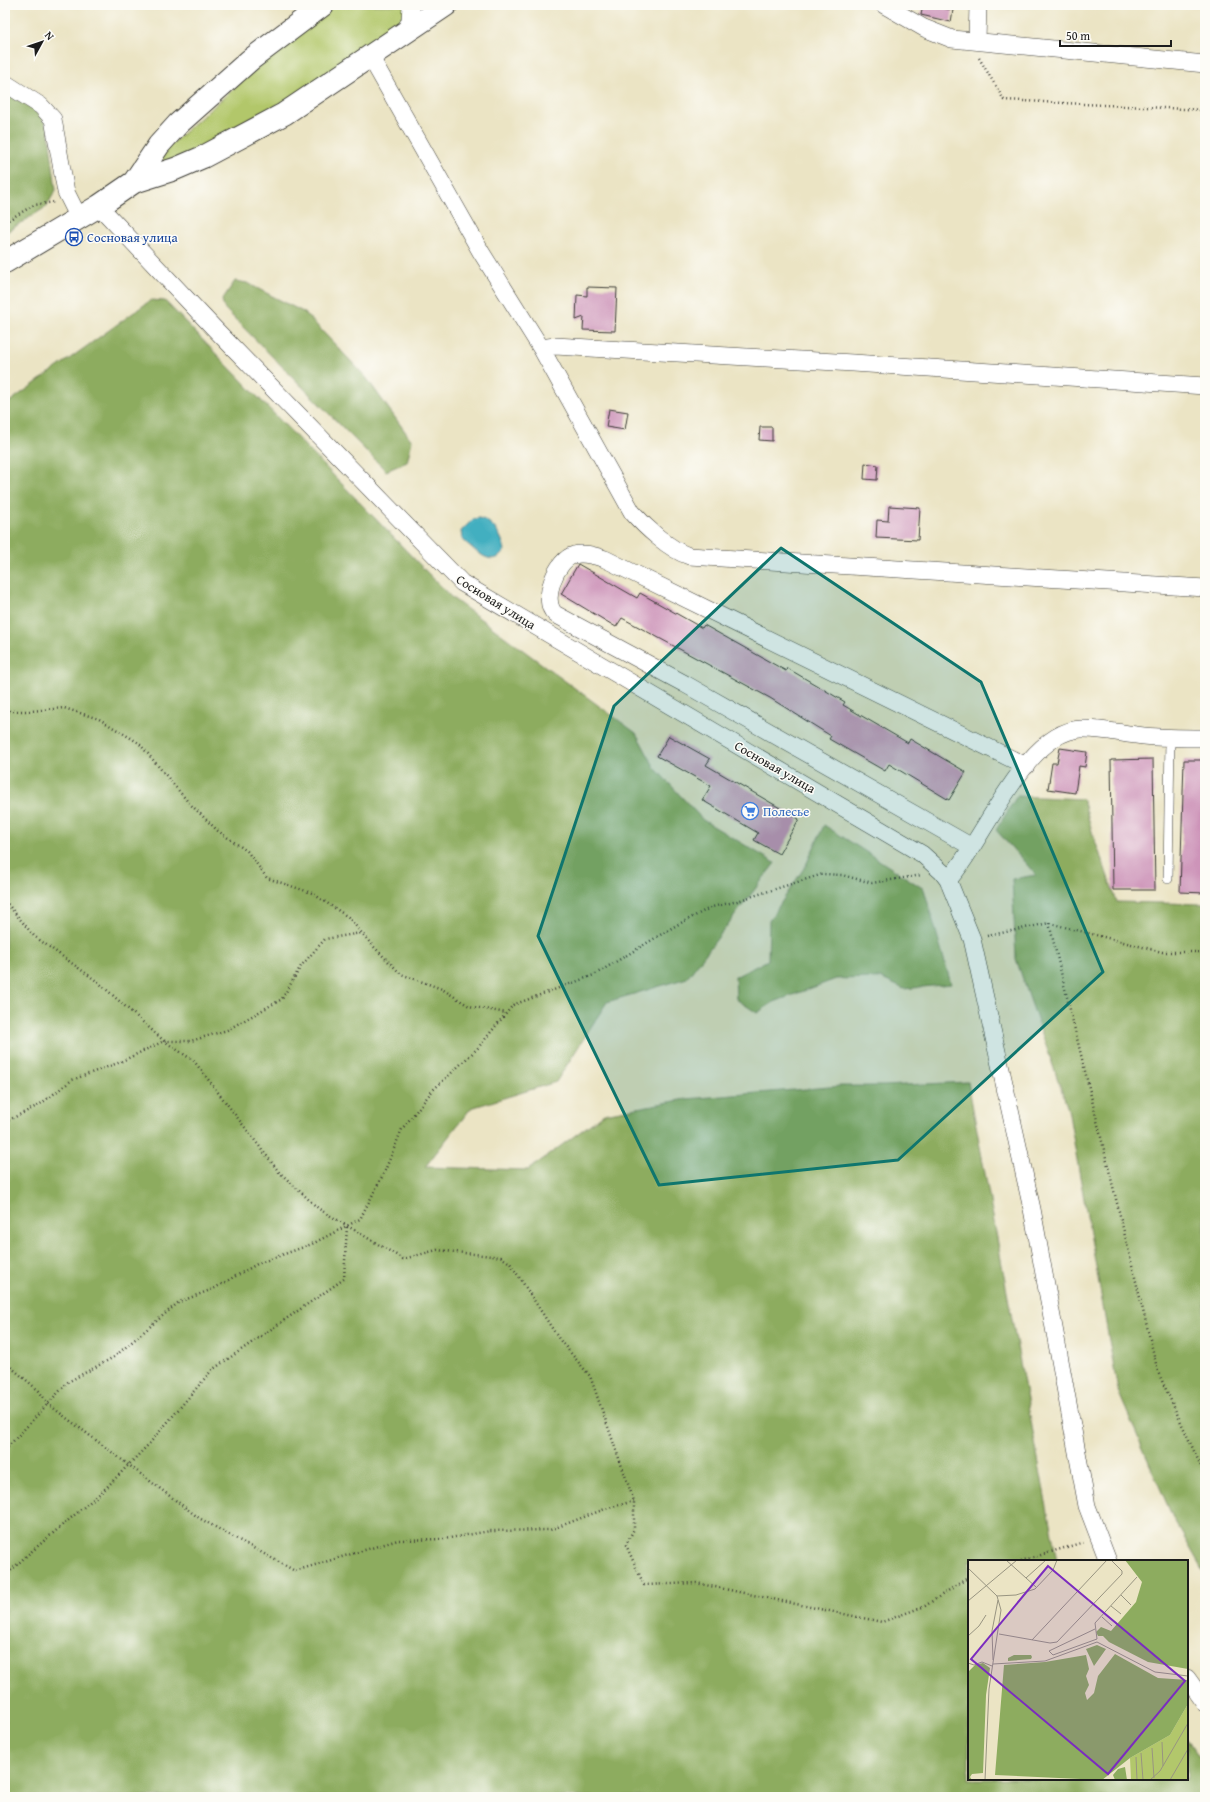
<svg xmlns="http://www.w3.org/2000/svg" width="1210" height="1802" viewBox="0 0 1210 1802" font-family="'Gentium Book Plus',serif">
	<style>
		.green { fill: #b2c76b; stroke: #677244 }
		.forest { fill: #8dac5f; stroke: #54643e }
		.water { fill: #42afc0; stroke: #2f666e }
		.building { fill: #cd94b9 }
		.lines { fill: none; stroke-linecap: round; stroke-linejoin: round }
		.service-casing { stroke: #3b3a35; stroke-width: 10 }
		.minor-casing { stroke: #3b3a35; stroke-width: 18 }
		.secondary-casing { stroke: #3b3a35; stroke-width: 24 }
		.path { stroke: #3b3a35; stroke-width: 2.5; stroke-dasharray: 1 3; stroke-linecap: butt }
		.service { stroke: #fff; stroke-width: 9 }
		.minor { stroke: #fff; stroke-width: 17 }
		.secondary { stroke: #fff; stroke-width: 22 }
		.marked { fill: #0f766e; fill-opacity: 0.2; stroke: #0f766e; stroke-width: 3; stroke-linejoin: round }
		.labels { text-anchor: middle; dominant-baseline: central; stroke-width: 3; stroke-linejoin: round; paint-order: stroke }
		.transit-label { font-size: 13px; fill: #164399; stroke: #fdfcf7; text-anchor: start }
		.street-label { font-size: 13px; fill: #1c1c1c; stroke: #fdfcf7 }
		.shop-label { font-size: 13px; fill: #366cbe; stroke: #fdfcf7; text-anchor: start }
		.inset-road { fill: none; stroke: #989481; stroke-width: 1 }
		.view { fill: #7b2cbf; fill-opacity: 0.15; stroke: #7b2cbf; stroke-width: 2 }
		.inset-edge { fill: none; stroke: #1c1c1c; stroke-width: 2 }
	</style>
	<rect width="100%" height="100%" fill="#fdfcf7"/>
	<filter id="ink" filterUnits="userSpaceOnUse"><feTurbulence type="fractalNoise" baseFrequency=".025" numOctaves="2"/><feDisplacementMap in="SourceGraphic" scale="8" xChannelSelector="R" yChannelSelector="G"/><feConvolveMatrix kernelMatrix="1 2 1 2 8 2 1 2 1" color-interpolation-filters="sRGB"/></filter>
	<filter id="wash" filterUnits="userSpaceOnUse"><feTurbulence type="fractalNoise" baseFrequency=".012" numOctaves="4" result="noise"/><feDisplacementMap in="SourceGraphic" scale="16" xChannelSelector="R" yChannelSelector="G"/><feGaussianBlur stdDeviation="0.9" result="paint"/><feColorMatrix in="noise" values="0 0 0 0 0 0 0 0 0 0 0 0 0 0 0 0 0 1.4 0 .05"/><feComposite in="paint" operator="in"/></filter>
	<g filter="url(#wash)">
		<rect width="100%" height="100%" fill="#ebe4c4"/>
		<path class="green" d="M328,5H407L398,35L171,167L151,162Z"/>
		<path class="forest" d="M5,92L34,109L48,126L56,190L46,207L5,233Z
			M235,281L247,283L305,313L365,376L412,441L407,462L386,471L224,308L222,300Z
			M151,300L165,301L452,598L636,733L655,768L703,820L775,863L687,978L607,1002L556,1082L471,1108L425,1167L528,1170L604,1114L686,1099L841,1086H883L968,1082L1057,1561H969V1779H1187V1740L1205,1764V1797H5V405Z
			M1017,796L1083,799L1093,835L1117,902L1205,904V1574L1173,1518L1118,1391L1068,1109L1016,959L1012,879L1036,875L996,830Z
			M824,825L924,889L951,984L904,989L880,978L836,979L774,1002L757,1013L736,999L735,977L768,960L769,921L806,865Z"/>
		<path class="water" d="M479,518C493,521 502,536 505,550C493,571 474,549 462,539L461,531L473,519Z"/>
		<g id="blocks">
			<path class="building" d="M923,5L953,10L951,22L921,15Z
				M587,287L617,288L615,331L583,330L584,317L576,320L577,295L587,296Z
				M609,409L628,412L625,430L606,427Z
				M760,427H772V441L759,440Z
				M865,463L878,465L877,480L864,479Z
				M889,506L920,508L918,540L876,538L877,520L888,521Z
				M578,564L637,598L640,593L702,628L704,625L786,671L787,668L845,702L843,705L908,743L910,739L966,772L949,800L889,764L885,771L829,739L831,736L770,698L622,618L616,627L561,594Z
				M669,736L710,759L706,765L799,819L779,854L754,840L758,833L702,800L711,786L657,756Z
				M1060,748L1087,752L1085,767L1079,766L1075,793L1048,789L1052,763H1057Z
				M1153,759L1155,890H1113L1111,760Z
				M1184,760H1205V893L1180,892Z"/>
		</g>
	</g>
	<g filter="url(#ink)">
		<use href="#blocks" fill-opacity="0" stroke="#3b3a35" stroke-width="1"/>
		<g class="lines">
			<g class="service-casing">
				<path id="service" d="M1168,879L1170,737"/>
			</g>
			<g class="minor-casing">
				<path id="minor" d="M884,5L924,28L952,39L1205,64
					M404,34L410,20L411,5
					M977,41L978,5
					M370,56L481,252L541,348L632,512C645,527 670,550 689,556L1205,588
					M5,83L41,106L53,119L66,192L79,218
					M99,206L213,327L462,583L922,854L942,872L948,880L972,939L1032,1209L1087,1506L1108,1561
					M541,348L555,346L853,363L1205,386
					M972,847L685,684L555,614C540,600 557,559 574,555C584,552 595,556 605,559L1026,766
					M948,880C983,843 1025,731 1081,729C1101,728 1123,734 1144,736C1164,738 1185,738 1205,738
					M1187,1678L1205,1703"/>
			</g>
			<g class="secondary-casing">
				<path id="secondary" d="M134,182L159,145L178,124L250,60L323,5
					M5,262L99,206L134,182L175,169L203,157L284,114L446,5"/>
			</g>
			<path class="path" d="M979,58L1004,100L1205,110
				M5,222L34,205L55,202
				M5,711H30L64,708L99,719L139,743L189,803L218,831L247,851L267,878L312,893L348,917L372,945L401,974L442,989L469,1006L506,1013
				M5,901L34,936L98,982L164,1041L194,1061L279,1172L319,1209L403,1259L437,1250L501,1257L510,1263L559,1339L590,1376L634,1501V1529L626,1545L644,1585L696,1583L882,1622L925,1606L969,1577
				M1049,923L1158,1372L1205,1475
				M987,936L1049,923L1162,952H1205
				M5,1122L39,1105L72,1080L118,1063L164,1041H191L227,1030L282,999L301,966L325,939L361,933
				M5,1362L39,1391L48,1404L199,1518L295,1571L398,1540L444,1539L490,1531L550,1530L605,1509L634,1501
				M5,1450L68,1382L114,1357L179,1302L213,1289L257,1264L312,1244L360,1219L384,1173L402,1129L433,1090L477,1049L513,1005L594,975L675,926L712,907L734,902L823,874L842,875L872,883L922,875
				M1021,1561L1084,1542
				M5,1576L25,1557L104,1490L149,1444L212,1370L344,1279L347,1226"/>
			<use href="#service" class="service"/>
			<use href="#minor" class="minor"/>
			<use href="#secondary" class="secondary"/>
		</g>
	</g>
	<path class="marked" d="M781,548L981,682L1103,972L898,1160L659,1185L538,936L614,706Z"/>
	<defs>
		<g id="bus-ring" transform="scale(0.9)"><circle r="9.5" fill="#fdfcf7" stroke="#1a4fb4" stroke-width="1.5"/><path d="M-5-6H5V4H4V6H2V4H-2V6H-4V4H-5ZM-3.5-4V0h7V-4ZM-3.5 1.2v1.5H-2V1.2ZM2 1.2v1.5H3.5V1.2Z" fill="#1a4fb4"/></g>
		<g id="supermarket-ring" transform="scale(0.9)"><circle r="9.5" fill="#fdfcf7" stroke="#3f7fe0" stroke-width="1.5"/><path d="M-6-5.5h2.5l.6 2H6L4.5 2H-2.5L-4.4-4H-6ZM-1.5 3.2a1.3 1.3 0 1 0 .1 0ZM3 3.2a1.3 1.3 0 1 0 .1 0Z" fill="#3f7fe0"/></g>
	</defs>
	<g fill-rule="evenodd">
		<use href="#bus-ring" x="74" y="237"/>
		<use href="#supermarket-ring" x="750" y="811"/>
	</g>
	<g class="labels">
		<g class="transit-label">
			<text x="87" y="237">Сосновая улица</text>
		</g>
		<g class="street-label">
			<text transform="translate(496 602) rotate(32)">Сосновая улица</text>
			<text transform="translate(775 767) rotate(30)">Сосновая улица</text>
		</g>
		<g class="shop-label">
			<text x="763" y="811">Полесье</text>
		</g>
	</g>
	<g transform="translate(968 1560)">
		<rect width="220" height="220" fill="#ebe4c4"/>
		<path d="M220,144V220H163L162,198L202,175Z" fill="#b2c76b"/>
		<path d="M157,0H220V109L180,102L141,82L135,76H130L128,72L133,67L143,71L168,42L174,22ZM129,85L138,89L126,106L118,89ZM147,94L190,118L220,120V144L202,175L162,198L134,220L27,215L36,105L77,102L118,95L121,109L118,116L121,125L117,133L119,140L126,133L130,116ZM46,95H63L64,97L63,99L40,101V98ZM15,103L22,108L18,135L15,213L4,214L2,217L4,220H0V112L7,105ZM157,207L159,220H147L145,215L150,209Z" fill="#8dac5f"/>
		<path class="inset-road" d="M38,0L68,27M0,8L29,36L33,50L21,129L17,220M58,18L78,0M153,35L163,45M29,36L48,35L67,29L85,10L89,0M0,41L49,0M143,46L153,54M134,57L144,66M127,69L81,91L85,95L129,79M31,74L82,83L89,82L154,14V11L143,0M0,76L11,66L18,55M129,79L127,63L169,17M64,80L139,0M25,100L24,71L30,40M0,103L6,105L14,102L24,106M25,104L77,101L129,82L187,112L220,116M194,182L195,206M184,188L186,218M173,193L175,220M168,197L169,220M182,220L192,211L220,163M202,220L220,189"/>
		<path class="view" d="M80,6L217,121L140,214L3,99Z"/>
		<rect width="220" height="220" class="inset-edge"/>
	</g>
	<rect width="1210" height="1802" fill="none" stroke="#fdfcf7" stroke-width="20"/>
	<g transform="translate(42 42) rotate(50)" stroke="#fdfcf7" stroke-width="3" paint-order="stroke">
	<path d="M0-3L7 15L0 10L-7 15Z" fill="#1c1c1c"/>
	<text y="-6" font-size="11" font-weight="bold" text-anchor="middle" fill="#1c1c1c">N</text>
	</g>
	<path d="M1060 40v6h111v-6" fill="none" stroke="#1c1c1c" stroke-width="2"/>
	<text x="1066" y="40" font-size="12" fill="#1c1c1c" stroke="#fdfcf7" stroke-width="3" paint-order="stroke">50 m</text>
</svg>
